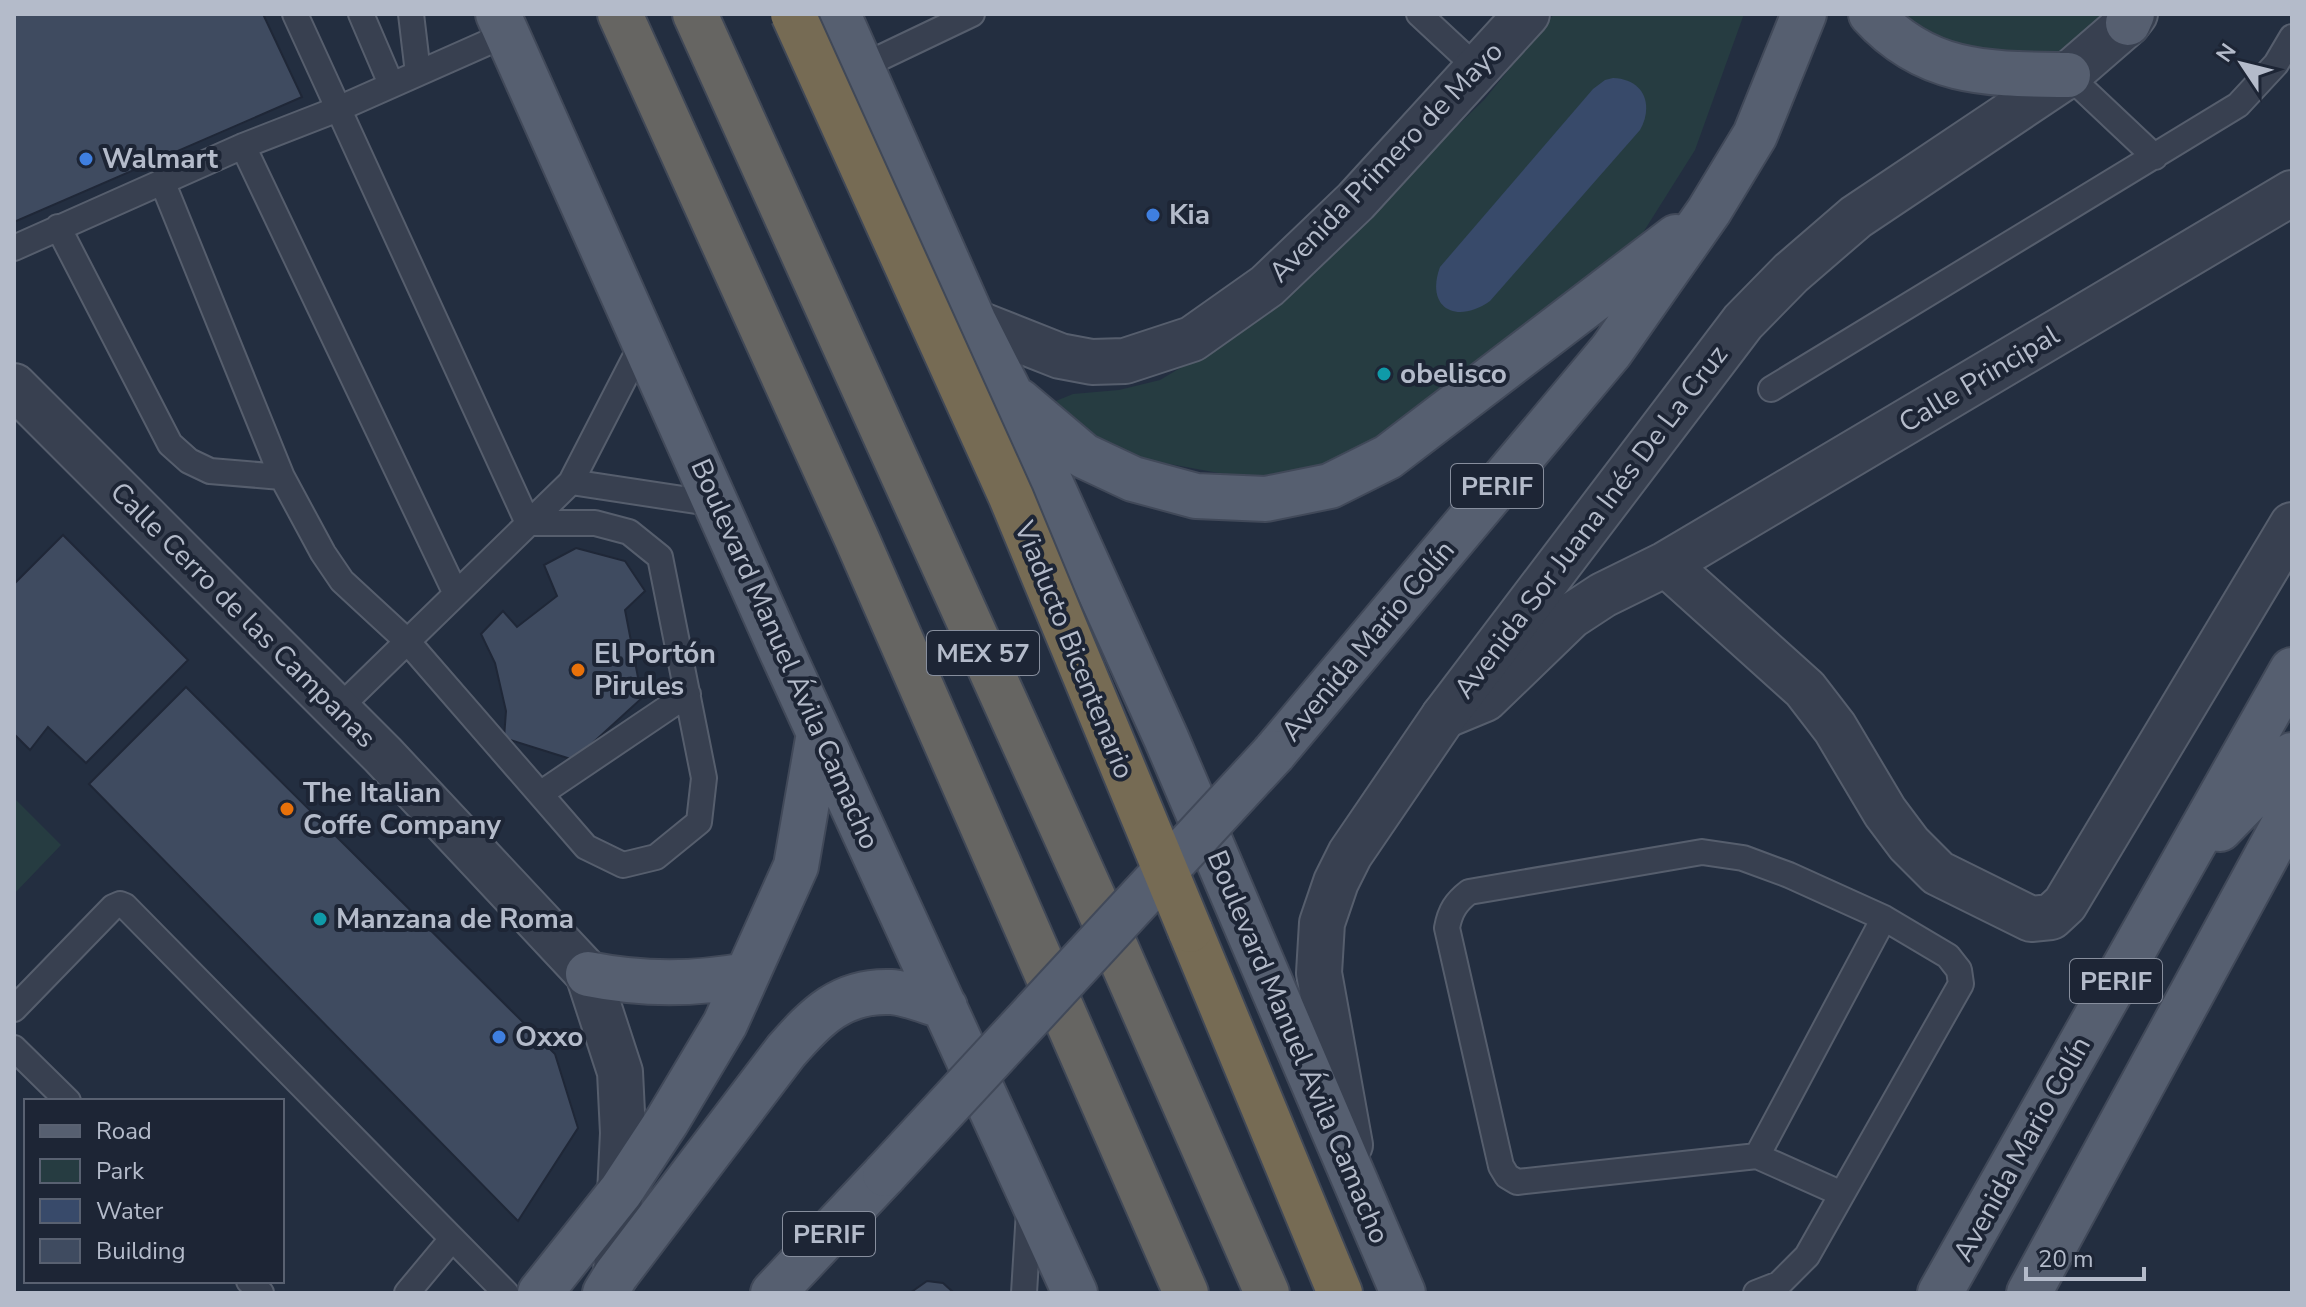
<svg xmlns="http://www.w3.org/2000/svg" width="2306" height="1307" viewBox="0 0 2306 1307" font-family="'Nunito Sans',sans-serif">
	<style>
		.green { fill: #263c41 }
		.water { fill: #384a6a }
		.building { fill: #3f4b60; stroke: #1f2737; stroke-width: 2 }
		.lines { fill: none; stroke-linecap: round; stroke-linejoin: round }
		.service-casing { stroke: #565e6d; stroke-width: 28 }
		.minor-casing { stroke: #565e6d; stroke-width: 48 }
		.tertiary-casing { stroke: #565e6d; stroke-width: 48 }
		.primary-casing { stroke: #414959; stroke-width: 48 }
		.trunk-casing { stroke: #404857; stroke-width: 48 }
		.motorway-casing { stroke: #404857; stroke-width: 48 }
		.service { stroke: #384050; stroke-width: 24 }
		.minor { stroke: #384050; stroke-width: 44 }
		.tertiary { stroke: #384050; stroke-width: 44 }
		.primary { stroke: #565f70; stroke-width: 44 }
		.trunk { stroke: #666562; stroke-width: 44 }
		.motorway { stroke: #766b54; stroke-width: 44 }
		.primary-bridge-casing { stroke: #414959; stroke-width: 48; stroke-linecap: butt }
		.motorway-bridge-casing { stroke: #404857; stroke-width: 48; stroke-linecap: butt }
		.primary-bridge { stroke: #565f70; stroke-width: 44 }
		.motorway-bridge { stroke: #766b54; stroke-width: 44 }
		.shop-dot { fill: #3f7fe0; stroke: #1d2535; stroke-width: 3 }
		.culture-dot { fill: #0f9aa8; stroke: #1d2535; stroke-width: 3 }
		.food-dot { fill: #e8710a; stroke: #1d2535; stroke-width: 3 }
		.labels { text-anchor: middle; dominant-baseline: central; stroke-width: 8; stroke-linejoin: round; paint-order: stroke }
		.shield { fill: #1d2535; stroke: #878e9d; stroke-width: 2 }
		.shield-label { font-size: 26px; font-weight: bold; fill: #b4bbca }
		.poi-label { font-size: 28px; font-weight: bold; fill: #b4bbca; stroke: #1d2535; text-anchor: start }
		.street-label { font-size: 28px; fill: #b4bbca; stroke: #1d2535 }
	</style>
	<rect width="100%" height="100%" fill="#232e40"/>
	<path class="green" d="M1554,14H1744L1695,150L1639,239L1376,443L1321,467L1257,480L1142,459L1091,440L1041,407L1073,394L1119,390L1160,380L1249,327L1484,100Z
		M1891,14H2109L2101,23L2043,64L1973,65Z
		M14,798L61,845L14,894Z"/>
	<path class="water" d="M1613,78C1644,79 1654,105 1640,130L1490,301C1456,325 1425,308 1440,267L1593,89L1605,80Z"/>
	<path class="building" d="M14,14H263L302,97L14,222Z
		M63,535L188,660L86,763L48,727L30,750L14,734V584Z
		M576,548L625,561L645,591L625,610L642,698L574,760L504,738L506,711L495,663L481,634L503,611L517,627L557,596L544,565Z
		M186,687L555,1054L578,1128L518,1221L89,784Z
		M927,1281L943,1283L954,1293H910Z"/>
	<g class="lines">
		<g class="service-casing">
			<path id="service" d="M361,14L391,84
				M411,14L418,73
				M1419,14L1476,67
				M861,67L972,14
				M2068,75L2155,157
				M243,146L456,594
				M162,181L282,477L323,553L342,581L407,641L586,847L623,865L656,857L699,822L704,778L660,557L629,532L595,523H528L295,14
				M58,227L170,444L189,461L210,471L282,477
				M14,248L243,146L338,109L507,34
				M1771,389L2238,105L2276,64L2292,37
				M571,482L716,504
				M337,710L571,482L644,340
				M540,794L688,694
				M14,1009L113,907L120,904L125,906L506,1293
				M14,1048L68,1101
				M1757,1156L1884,918
				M249,1281L261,1293
				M407,1293L452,1239
				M1024,1293L1029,1211
				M1756,1293L1779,1284L1807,1256L1961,984L1959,970L1948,956L1884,918L1789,875L1743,858L1702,852L1469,892C1456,902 1450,911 1447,928L1501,1166L1507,1176L1517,1182L1757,1156L1842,1194"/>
		</g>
		<g class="minor-casing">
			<path id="minor" d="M1666,564L1805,689L1835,728L1885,812L1909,844L1938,873L2031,919L2051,917L2065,904L2292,525
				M1444,716L1485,699L1571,616L1603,595L1666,564L2292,193"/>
		</g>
		<g class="tertiary-casing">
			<path id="tertiary" d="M974,322L1060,356L1092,362L1125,361L1192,339L1267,286L1356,201L1527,14
				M14,386L383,755L588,974L620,1072L623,1133L616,1275
				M1350,1145L1319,973L1322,923L1336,882L1350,854L1444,716L1743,322L1791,273L1856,217L2068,75L2128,23L2135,14"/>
		</g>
		<g class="primary-casing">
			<path id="primary" d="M498,14L781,650L1075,1293
				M838,14L974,322L1010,393L1166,738L1403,1293
				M1871,14C1927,76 1990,74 2068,75
				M2128,23L2132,14
				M1019,401L1084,456L1133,479L1196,496L1266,499L1330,486L1388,457L1676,237
				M1274,753L1611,351L1709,211L1755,135L1804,14
				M2220,829L2292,755
				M588,974C642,985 693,985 747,975
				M540,1293L621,1191L667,1121L725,1024L796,866L819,733
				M605,1293L616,1275L786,1051C816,1017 841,990 891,992C908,993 928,1002 945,1007
				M773,1293L885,1174
				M1940,1293L2292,670
				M2029,1293L2292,809"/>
		</g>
		<g class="trunk-casing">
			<path id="trunk" d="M620,14L856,537L1186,1293
				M695,14L1114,943L1267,1293"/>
		</g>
		<g class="motorway-casing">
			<path id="motorway" d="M1190,930L1340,1293"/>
		</g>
		<use href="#service" class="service"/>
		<use href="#minor" class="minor"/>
		<use href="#tertiary" class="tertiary"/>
		<use href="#primary" class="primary"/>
		<use href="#trunk" class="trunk"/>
		<use href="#motorway" class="motorway"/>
		<g class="primary-bridge-casing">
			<path id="primary-bridge" d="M885,1174L1274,753"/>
		</g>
		<g class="motorway-bridge-casing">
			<path id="motorway-bridge" d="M793,14L1011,497L1190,930"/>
		</g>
		<use href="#primary-bridge" class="primary-bridge"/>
		<use href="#motorway-bridge" class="motorway-bridge"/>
	</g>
	<g class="shop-dot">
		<circle cx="86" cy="159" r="8"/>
		<circle cx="1153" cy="215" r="8"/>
		<circle cx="499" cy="1037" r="8"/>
	</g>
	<g class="culture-dot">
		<circle cx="1384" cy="374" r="8"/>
		<circle cx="320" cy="919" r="8"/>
	</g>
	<g class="food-dot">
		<circle cx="578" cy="670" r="8"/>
		<circle cx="287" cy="809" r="8"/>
	</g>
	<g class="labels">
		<g class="shield">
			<rect x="1451" y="464" width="92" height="44" rx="6"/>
			<rect x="927" y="631" width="112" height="44" rx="6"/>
			<rect x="2070" y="959" width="92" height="44" rx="6"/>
			<rect x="783" y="1212" width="92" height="44" rx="6"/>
		</g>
		<g class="shield-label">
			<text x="1497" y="486">PERIF</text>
			<text x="983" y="653">MEX 57</text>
			<text x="2116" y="981">PERIF</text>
			<text x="829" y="1234">PERIF</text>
		</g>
		<g class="poi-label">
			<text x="102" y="159">Walmart</text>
			<text x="1169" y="215">Kia</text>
			<text x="1400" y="374">obelisco</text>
			<text x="594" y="654">El Portón<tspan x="594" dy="32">Pirules</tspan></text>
			<text x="303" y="793">The Italian<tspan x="303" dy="32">Coffe Company</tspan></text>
			<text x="336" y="919">Manzana de Roma</text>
			<text x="515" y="1037">Oxxo</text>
		</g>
		<g class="street-label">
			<text transform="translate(1386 162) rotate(-46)">Avenida Primero de Mayo</text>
			<text transform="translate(1979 379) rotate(-31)">Calle Principal</text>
			<text transform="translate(1591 522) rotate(-53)">Avenida Sor Juana Inés De La Cruz</text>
			<text transform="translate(243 615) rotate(45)">Calle Cerro de las Campanas</text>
			<text transform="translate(1368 641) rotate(-50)">Avenida Mario Colín</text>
			<text transform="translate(1074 650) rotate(68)">Viaducto Bicentenario</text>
			<text transform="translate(785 654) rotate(66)">Boulevard Manuel Ávila Camacho</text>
			<text transform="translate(1298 1047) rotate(67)">Boulevard Manuel Ávila Camacho</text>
			<text transform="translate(2022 1149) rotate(-61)">Avenida Mario Colín</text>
		</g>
	</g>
	<rect width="2306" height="1307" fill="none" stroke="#b4bbca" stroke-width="32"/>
	<rect x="24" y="1099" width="260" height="184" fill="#1d2535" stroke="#596171" stroke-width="2"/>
	<rect x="40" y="1125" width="40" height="12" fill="#565f70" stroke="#596171" stroke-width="2"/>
	<text x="96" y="1139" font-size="24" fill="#b4bbca">Road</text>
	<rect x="40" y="1159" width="40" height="24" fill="#263c41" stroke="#596171" stroke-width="2"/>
	<text x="96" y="1179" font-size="24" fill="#b4bbca">Park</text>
	<rect x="40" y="1199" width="40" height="24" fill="#384a6a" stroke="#596171" stroke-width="2"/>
	<text x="96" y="1219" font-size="24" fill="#b4bbca">Water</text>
	<rect x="40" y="1239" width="40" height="24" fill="#3f4b60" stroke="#596171" stroke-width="2"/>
	<text x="96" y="1259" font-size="24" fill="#b4bbca">Building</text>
	<g transform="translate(2242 64) rotate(305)" stroke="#1d2535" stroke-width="6" paint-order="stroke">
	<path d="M0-6L14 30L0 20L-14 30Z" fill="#b4bbca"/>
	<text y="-12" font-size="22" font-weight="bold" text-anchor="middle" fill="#b4bbca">N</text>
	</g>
	<path d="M2026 1267v12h118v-12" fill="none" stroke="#b4bbca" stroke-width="4"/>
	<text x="2038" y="1267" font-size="24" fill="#b4bbca" stroke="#1d2535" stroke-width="6" paint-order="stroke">20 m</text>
</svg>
